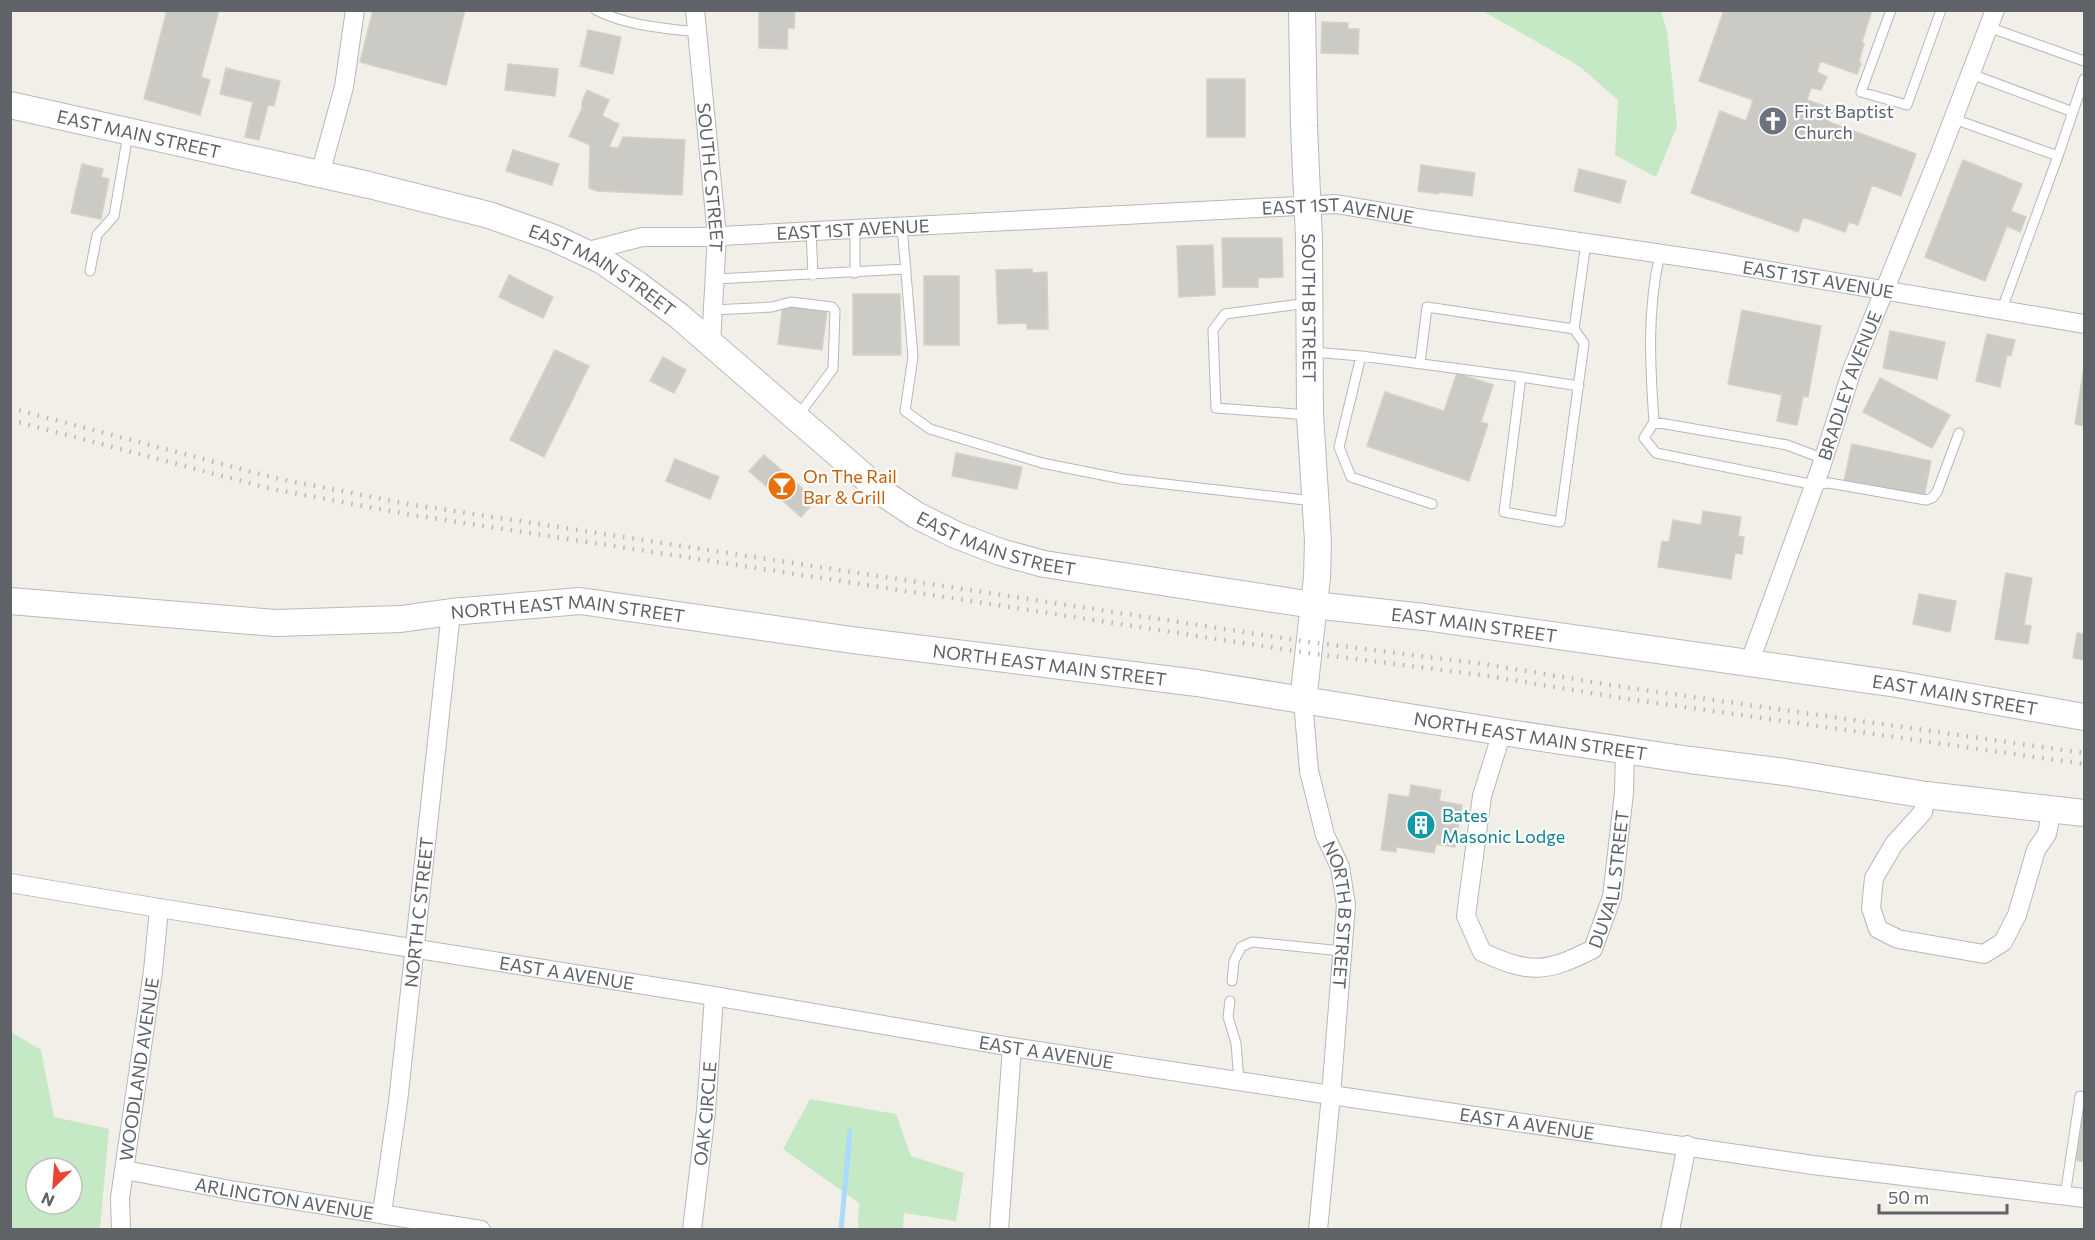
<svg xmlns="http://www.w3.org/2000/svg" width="2095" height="1240" viewBox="0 0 2095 1240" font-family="Commissioner,sans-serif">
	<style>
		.green { fill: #c5e8c5; fill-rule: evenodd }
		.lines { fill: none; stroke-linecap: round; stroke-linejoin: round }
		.stream { stroke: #aadaff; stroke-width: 5 }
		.building { fill: #cccac5; stroke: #d6d1c6; stroke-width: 1.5 }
		.lane-casing { stroke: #b5b8bc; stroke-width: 11 }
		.street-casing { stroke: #b5b8bc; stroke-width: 20 }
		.secondary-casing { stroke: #b6babf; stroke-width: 28 }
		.lane { stroke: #fff; stroke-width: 9 }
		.street { stroke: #fff; stroke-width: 18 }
		.secondary { stroke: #fff; stroke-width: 26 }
		.rail { stroke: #b6b7b8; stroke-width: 4.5; stroke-dasharray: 1.5 8; stroke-linecap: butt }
		.labels { text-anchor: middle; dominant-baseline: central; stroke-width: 4.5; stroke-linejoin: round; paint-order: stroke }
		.worship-label { font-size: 18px; fill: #5b616d; stroke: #fff; text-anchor: start }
		.street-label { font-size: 18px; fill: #5f6368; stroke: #fff }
		.food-label { font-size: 18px; fill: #c56008; stroke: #fff; text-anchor: start }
		.culture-label { font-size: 18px; fill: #0d838f; stroke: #fff; text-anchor: start }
	</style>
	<rect width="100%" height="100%" fill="#f1efe8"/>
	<path class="green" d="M1483,11H1661L1667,31L1677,126L1656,177L1615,155L1618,100L1579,66Z
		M11,1032L41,1050L54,1117L109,1129L100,1229H11ZM36,1168H72V1204H36Z
		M810,1099L896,1114L911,1156L964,1173L956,1221L904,1213L903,1229H858L859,1203L783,1149Z"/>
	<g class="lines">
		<path class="stream" d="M10,1226L12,1230
			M841,1230L850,1131"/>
	</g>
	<path class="building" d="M167,10H219L201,77L210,80L200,115L144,99Z
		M373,10H465L446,85L360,62Z
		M759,10H795L794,28H788L787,49L759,48Z
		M1724,10H1872L1862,42L1864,44L1859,61L1861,64L1857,74L1820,61L1817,72L1827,77L1821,90L1811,88L1807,100L1833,109L1829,122L1916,154L1901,196L1872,185L1858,225L1849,222L1845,232L1803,217L1798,232L1691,193L1720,111L1746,121L1753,100L1699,81Z
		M1322,22L1348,23V29H1359L1358,54L1321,53Z
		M588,30L621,37L613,74L580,66Z
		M508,64L558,69L555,96L505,90Z
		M226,68L280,81L274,106L268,105L259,140L245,137L253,102L220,94Z
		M1207,79H1245V137H1207Z
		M587,90L609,100L602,116L619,124L609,147L618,148L623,137L685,140L682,195L597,191L589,188L590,145L569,136L582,109V102Z
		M513,150L559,164L552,185L506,171Z
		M1963,160L2022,184L2011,211L2026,217L2020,232L2007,226L1985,281L1925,257Z
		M82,164L103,169L101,177L109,179L101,219L71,213Z
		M1421,165L1475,173L1472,196L1439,192L1438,194L1418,191Z
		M1579,169L1626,181L1620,203L1574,191Z
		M1222,238H1282L1283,277L1258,278V287H1223Z
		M1213,245L1215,295L1179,297L1177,246Z
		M1032,269V273L1047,272L1048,329H1027V323L998,324L996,270Z
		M509,275L553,297L543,318L499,297Z
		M924,276H959V345H924Z
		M853,294H900L901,355H853Z
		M783,305L827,311L822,350L778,344Z
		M1742,310L1821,326L1808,397L1803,396L1797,425L1777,421L1782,395L1728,384Z
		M1890,331L1945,342L1937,379L1883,368Z
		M1987,334L2015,340L2011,356L2007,355L2000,387L1976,381Z
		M555,350L589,366L544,457L510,440Z
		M663,357L686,370L674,393L650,381Z
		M2084,367V426L2075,424Z
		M1457,373L1493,385L1481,422L1488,424L1469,481L1367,446L1385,392L1444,411Z
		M1880,378L1950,415L1932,448L1863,412Z
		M1852,444L1931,461L1924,497L1844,481Z
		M956,453L1022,467L1017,489L952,476Z
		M764,455L816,500L801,517L749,471Z
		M675,459L719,477L710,499L666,481Z
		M1703,511L1741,517L1738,536L1744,537L1742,554L1735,553L1731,579L1658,567L1662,541L1669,542L1673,520L1701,525Z
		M2006,573L2032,578L2024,625L2031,626L2028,644L1995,639Z
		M1919,594L1956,601L1950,632L1913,624Z
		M2077,633L2084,634V660L2073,658Z
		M1411,785L1441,790L1439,801L1462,805L1455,847L1436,844L1434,853L1396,847V852L1381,850L1389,794L1409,797Z
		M2083,1112H2084V1162L2076,1160Z"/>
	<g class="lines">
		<g class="lane-casing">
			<path id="lane" d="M596,10C628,26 662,28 697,32
				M1891,10L1861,92L1907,105L1941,10
				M1988,27L2084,61
				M1971,74L2073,112
				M1954,119L2058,156
				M902,226L913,357L905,411L930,429L1042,463L1122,479L1313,501
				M811,231L813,275
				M90,271L97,235L114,216L128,134
				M855,273V228
				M715,279L906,269
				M2002,309L2058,156L2084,79
				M712,310L772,307L791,302L832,307L835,311L833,369L797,417
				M1312,352L1361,356L1521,377L1504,512L1560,522L1584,343L1574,329L1586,243
				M1361,356L1339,447L1351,477L1432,504
				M1420,363L1427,307L1574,329
				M1521,377L1579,386
				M1308,415L1216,408L1213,330L1225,314L1308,303
				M1654,422C1650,365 1647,309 1660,254
				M1824,459L1787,445L1654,422L1644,438L1656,453L1815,485L1829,483L1926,500L1932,498L1937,492L1959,433
				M1232,981L1234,961L1241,947L1252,942L1342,951
				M1230,1001L1228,1017L1236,1043L1239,1081
				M2065,1196L2080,1096L2084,1097"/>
		</g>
		<g class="street-casing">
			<g id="street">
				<path id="s1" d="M695,10L717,236L711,343"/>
				<path d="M320,174L344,87L355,10"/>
				<path id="s2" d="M585,252L642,237H701L1336,204L1430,220L1717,262L2084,324"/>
				<path id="s3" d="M1749,664L1821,467L1852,370L1939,156L1995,10"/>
				<path id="s4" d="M1303,701L1309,771L1325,835L1340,867L1346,905L1331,1095L1318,1230"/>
				<path id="s5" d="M1502,732L1482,796L1466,916L1482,952C1530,974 1546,973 1593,949L1612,897L1624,793L1625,750"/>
				<path d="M1926,795L1923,812L1894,844L1874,878L1871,908L1878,929L1898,939L1984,954L2003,942L2017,915L2036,850L2047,834L2052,809"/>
				<path id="s6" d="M10,883L159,908L714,996L1012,1047L1331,1095L1813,1165L2084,1198"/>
				<path id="s7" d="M125,1170L236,1191L481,1230"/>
				<path id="s8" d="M382,1213L398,1102L451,612"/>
				<path id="s9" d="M121,1230L120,1198L153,971L159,908"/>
				<path id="s10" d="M692,1230L706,1111L714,996"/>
				<path d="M999,1230L1012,1047"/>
				<path d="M1670,1230L1687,1145"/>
			</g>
		</g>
		<g class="secondary-casing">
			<g id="secondary">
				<path id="s11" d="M1302,10L1304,126L1309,239L1310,415L1318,541L1317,577L1303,701"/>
				<path id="s12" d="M10,105L369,185L489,215L554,238L601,260L638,285L679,316L883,493L916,515L956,535L1000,552L1044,564L1313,605L1424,617L1897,684L2084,717"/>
				<path id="s13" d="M10,601L276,623L401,619L451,612L580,601L852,640L1197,683L1502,732L1690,760L1785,772L1926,795L2084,813"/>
			</g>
		</g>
		<use href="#lane" class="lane"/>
		<use href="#street" class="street"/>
		<use href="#secondary" class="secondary"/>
		<path class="rail" d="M10,408L275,478L408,504L1309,642L1484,664L1623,687L2084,753
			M10,420L272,489L406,514L1308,653L1482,675L1622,698L2084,764"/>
	</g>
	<defs>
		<g id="church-disc" transform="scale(1.5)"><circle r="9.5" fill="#6b7280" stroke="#fff"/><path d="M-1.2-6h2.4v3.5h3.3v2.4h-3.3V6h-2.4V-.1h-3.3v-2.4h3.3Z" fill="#fff"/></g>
		<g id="bar-disc" transform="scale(1.5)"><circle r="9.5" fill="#e8710a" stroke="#fff"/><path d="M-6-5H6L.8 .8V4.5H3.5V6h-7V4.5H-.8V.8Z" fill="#fff"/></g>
		<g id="building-disc" transform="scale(1.5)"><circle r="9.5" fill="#0f9aa8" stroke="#fff"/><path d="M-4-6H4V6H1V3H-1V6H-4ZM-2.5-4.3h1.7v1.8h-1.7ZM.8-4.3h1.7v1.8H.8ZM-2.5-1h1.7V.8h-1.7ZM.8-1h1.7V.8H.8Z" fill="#fff"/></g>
	</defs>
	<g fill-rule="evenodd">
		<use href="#church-disc" x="1773" y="121"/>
		<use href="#bar-disc" x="782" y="486"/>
		<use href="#building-disc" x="1421" y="825"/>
	</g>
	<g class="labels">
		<g class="worship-label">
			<text x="1794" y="111">First Baptist<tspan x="1794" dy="21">Church</tspan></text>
		</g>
		<g class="street-label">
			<text stroke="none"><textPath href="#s12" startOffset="132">EAST MAIN STREET</textPath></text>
			<text stroke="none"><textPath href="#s1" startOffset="168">SOUTH C STREET</textPath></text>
			<text stroke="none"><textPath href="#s2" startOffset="756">EAST 1ST AVENUE</textPath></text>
			<text stroke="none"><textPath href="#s2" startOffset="270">EAST 1ST AVENUE</textPath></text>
			<text stroke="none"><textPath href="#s12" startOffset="618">EAST MAIN STREET</textPath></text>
			<text stroke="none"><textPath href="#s2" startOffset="1242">EAST 1ST AVENUE</textPath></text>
			<text stroke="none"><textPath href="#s11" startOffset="298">SOUTH B STREET</textPath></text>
			<text stroke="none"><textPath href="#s3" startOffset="296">BRADLEY AVENUE</textPath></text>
			<text stroke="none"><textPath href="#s12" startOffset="1104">EAST MAIN STREET</textPath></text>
			<text stroke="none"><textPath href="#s13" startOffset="560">NORTH EAST MAIN STREET</textPath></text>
			<text stroke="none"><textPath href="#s12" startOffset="1590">EAST MAIN STREET</textPath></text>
			<text stroke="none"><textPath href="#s13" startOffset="1046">NORTH EAST MAIN STREET</textPath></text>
			<text stroke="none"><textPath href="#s12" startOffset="2076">EAST MAIN STREET</textPath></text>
			<text stroke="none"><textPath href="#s13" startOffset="1532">NORTH EAST MAIN STREET</textPath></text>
			<text stroke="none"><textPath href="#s5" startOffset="417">DUVALL STREET</textPath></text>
			<text stroke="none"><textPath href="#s8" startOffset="303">NORTH C STREET</textPath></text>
			<text stroke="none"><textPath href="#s4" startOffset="219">NORTH B STREET</textPath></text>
			<text stroke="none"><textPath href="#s6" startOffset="564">EAST A AVENUE</textPath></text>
			<text stroke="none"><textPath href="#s6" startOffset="1050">EAST A AVENUE</textPath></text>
			<text stroke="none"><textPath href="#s9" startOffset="162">WOODLAND AVENUE</textPath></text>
			<text stroke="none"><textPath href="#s10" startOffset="117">OAK CIRCLE</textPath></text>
			<text stroke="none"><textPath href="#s6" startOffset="1536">EAST A AVENUE</textPath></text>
			<text stroke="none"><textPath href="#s7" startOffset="162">ARLINGTON AVENUE</textPath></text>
		</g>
		<g class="food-label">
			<text x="803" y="476">On The Rail<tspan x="803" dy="21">Bar &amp; Grill</tspan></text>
		</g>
		<g class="culture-label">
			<text x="1442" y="815">Bates<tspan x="1442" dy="21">Masonic Lodge</tspan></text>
		</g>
	</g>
	<rect width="2095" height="1240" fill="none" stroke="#5f6368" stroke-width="24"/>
	<g transform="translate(54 1186) rotate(205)"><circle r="28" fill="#ffffff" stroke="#bfc1c3" stroke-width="1.5"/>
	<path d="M0-4.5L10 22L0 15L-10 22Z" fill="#ea4335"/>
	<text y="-9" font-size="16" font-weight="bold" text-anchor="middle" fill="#5f6368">N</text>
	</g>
	<path d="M1879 1204v9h128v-9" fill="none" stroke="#5f6368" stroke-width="3"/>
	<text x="1888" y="1204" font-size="18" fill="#5f6368" stroke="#ffffff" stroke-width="4.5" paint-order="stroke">50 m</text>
</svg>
